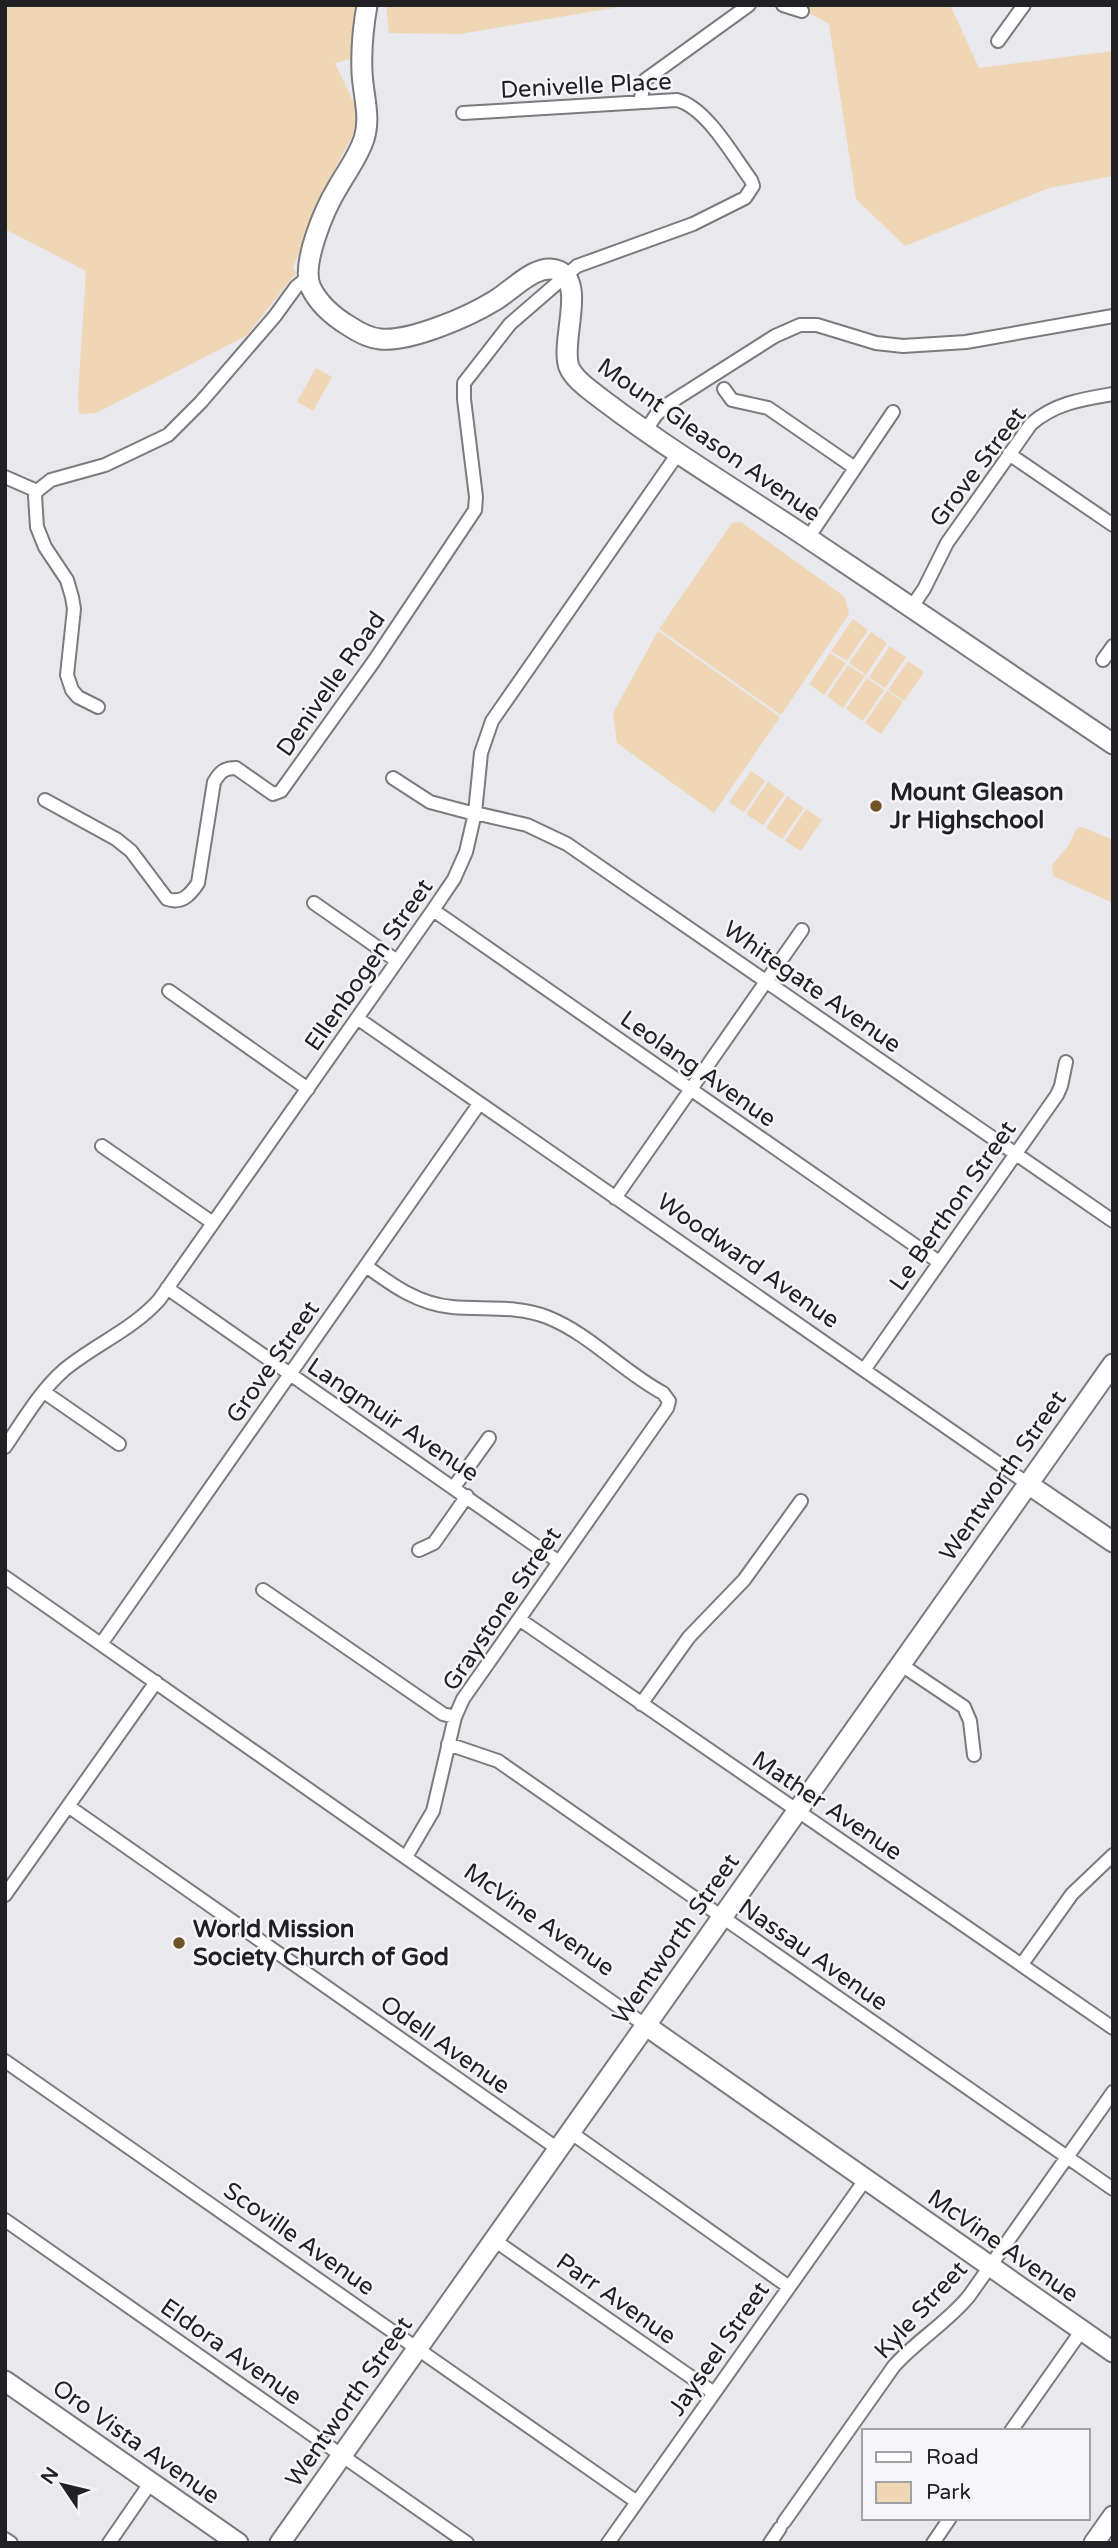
<svg xmlns="http://www.w3.org/2000/svg" width="1118" height="2548" viewBox="0 0 1118 2548" font-family="'Varela Round',sans-serif">
	<style>
		.green { fill: #efd6b4 }
		.lines { fill: none; stroke-linecap: round; stroke-linejoin: round }
		.street-casing { stroke: #7b7b7e; stroke-width: 16 }
		.secondary-casing { stroke: #7b7b7e; stroke-width: 23 }
		.street { stroke: #fff; stroke-width: 12 }
		.secondary { stroke: #fff; stroke-width: 19 }
		.poi-dot { fill: #705327; stroke: #f6f5f9; stroke-width: 2.5 }
		.labels { text-anchor: middle; dominant-baseline: central; stroke-width: 5; stroke-linejoin: round; paint-order: stroke }
		.street-label { font-size: 24px; fill: #212123; stroke: #f6f5f9 }
		.poi-label { font-size: 24px; font-weight: bold; fill: #212123; stroke: #f6f5f9; text-anchor: start }
	</style>
	<rect width="100%" height="100%" fill="#e9e8ec"/>
	<path class="green" d="M5,5H357L352,34L351,59L335,63L359,114L358,125L329,180L293,267L296,273L246,336L96,413L79,414L78,395L86,271L5,229Z
		M386,5H631L460,34L389,33Z
		M795,5H950L979,68L1113,51V176L1049,188L905,246L856,199L829,24Z
		M316,368L332,377L313,411L297,402Z
		M741,522L845,597L849,614L781,715L659,629L732,523Z
		M853,619L868,630L847,661L831,651Z
		M658,631L780,717L714,813L617,743L613,713Z
		M871,632L887,643L866,675L849,663Z
		M890,646L906,657L885,688L869,677Z
		M830,653L846,663L824,695L809,684Z
		M908,661L924,672L904,701L888,690Z
		M848,665L865,676L843,708L827,696Z
		M867,678L884,690L863,721L846,709Z
		M887,691L903,702L881,734L865,723Z
		M751,771L765,781L744,812L729,802Z
		M768,782L785,794L763,825L746,814Z
		M787,796L804,808L782,839L766,828Z
		M806,809L822,820L801,851L785,841Z
		M1082,827L1113,840V903L1053,876L1052,865L1068,846L1077,828Z"/>
	<g class="lines">
		<g class="street-casing">
			<path id="street" d="M783,5L802,11
				M998,41L1024,5
				M640,102L645,80L749,5
				M724,389L732,400L768,408L855,468
				M646,430L656,415L668,404L775,336L800,325H817L876,343L903,346L966,342L1113,316
				M1009,454L1113,525
				M5,477L37,491
				M808,538L893,412
				M911,608L924,589L947,543L1031,424C1055,403 1083,399 1113,394
				M1103,660L1113,646
				M98,707L78,697L72,690L67,675L74,609L72,597L67,580L45,547L37,527L35,496L37,491L51,480L105,465L168,435L201,402L275,316L296,287L307,278
				M393,778L430,802L475,814
				M45,800L116,839L131,851L167,899C182,904 190,895 198,883L214,782C220,772 224,768 236,768L273,794L281,791L374,661L475,510L476,497L464,399V383L510,324L577,266L693,224L745,198L753,186L751,180C733,156 707,108 677,100L463,113
				M475,813L527,825L567,844L1113,1221
				M314,903L397,961
				M433,910L939,1262
				M169,991L308,1089
				M357,1018L1028,1484
				M102,1146L213,1223
				M615,1198L802,930
				M366,1266C392,1285 418,1304 452,1307C483,1310 517,1305 547,1317C590,1334 622,1371 663,1393L669,1401L667,1408L463,1699L455,1717L433,1811L406,1857
				M167,1288L559,1562
				M864,1370L1057,1095L1061,1086L1066,1062
				M44,1392L119,1444
				M5,1447C23,1421 40,1391 64,1370C94,1345 132,1330 159,1300L433,910L454,879L466,852L475,813L481,753L492,721L679,452
				M454,1487L489,1438
				M419,1550L434,1543L467,1496
				M5,1577L645,2025
				M263,1590L443,1714L455,1717
				M519,1619L1113,2028
				M101,1644L479,1104
				M900,1664L964,1707L970,1721L974,1755
				M641,1704L689,1637L744,1580L801,1501
				M448,1744L498,1761L1113,2189
				M68,1806L558,2149
				M5,1895L156,1682
				M1022,1964L1072,1894L1113,1855
				M5,2061L637,2502
				M570,2132L789,2287
				M5,2220L467,2543
				M494,2240L714,2393
				M1011,2431L1082,2330
				M784,2522L894,2366C917,2340 947,2323 969,2296L1113,2092
				M5,2539L11,2543
				M109,2543L151,2482
				M608,2543L865,2180
				M770,2543L780,2528
				M933,2543L950,2518"/>
		</g>
		<g class="secondary-casing">
			<path id="secondary" d="M367,5C363,28 361,50 362,72C363,95 371,117 364,139C358,157 347,171 338,187C325,208 300,265 311,288C319,304 334,317 349,326C358,332 369,338 380,339C410,342 468,317 494,301C512,291 537,261 559,271C586,284 560,342 569,367C572,375 580,382 586,387C653,440 728,485 799,532C904,602 1008,673 1113,744
				M1028,1484L1113,1542
				M645,2025L1113,2352
				M5,2381L238,2543
				M280,2543L1113,1364
				M1094,2543L1113,2516"/>
		</g>
		<use href="#street" class="street"/>
		<use href="#secondary" class="secondary"/>
	</g>
	<g class="poi-dot">
		<circle cx="876" cy="806" r="7"/>
		<circle cx="179" cy="1943" r="7"/>
	</g>
	<g class="labels">
		<g class="street-label">
			<text transform="translate(586 86) rotate(-3)">Denivelle Place</text>
			<text transform="translate(709 440) rotate(35)">Mount Gleason Avenue</text>
			<text transform="translate(978 467) rotate(-53)">Grove Street</text>
			<text transform="translate(331 684) rotate(-55)">Denivelle Road</text>
			<text transform="translate(369 965) rotate(-55)">Ellenbogen Street</text>
			<text transform="translate(812 987) rotate(35)">Whitegate Avenue</text>
			<text transform="translate(698 1069) rotate(35)">Leolang Avenue</text>
			<text transform="translate(953 1206) rotate(-55)">Le Berthon Street</text>
			<text transform="translate(748 1261) rotate(35)">Woodward Avenue</text>
			<text transform="translate(273 1362) rotate(-55)">Grove Street</text>
			<text transform="translate(393 1420) rotate(34)">Langmuir Avenue</text>
			<text transform="translate(1003 1476) rotate(-55)">Wentworth Street</text>
			<text transform="translate(502 1609) rotate(-56)">Graystone Street</text>
			<text transform="translate(827 1806) rotate(34)">Mather Avenue</text>
			<text transform="translate(539 1920) rotate(35)">McVine Avenue</text>
			<text transform="translate(676 1939) rotate(-55)">Wentworth Street</text>
			<text transform="translate(813 1955) rotate(35)">Nassau Avenue</text>
			<text transform="translate(445 2045) rotate(35)">Odell Avenue</text>
			<text transform="translate(299 2239) rotate(35)">Scoville Avenue</text>
			<text transform="translate(1003 2246) rotate(35)">McVine Avenue</text>
			<text transform="translate(616 2299) rotate(35)">Parr Avenue</text>
			<text transform="translate(921 2310) rotate(-47)">Kyle Street</text>
			<text transform="translate(719 2349) rotate(-55)">Jayseel Street</text>
			<text transform="translate(231 2352) rotate(35)">Eldora Avenue</text>
			<text transform="translate(349 2402) rotate(-55)">Wentworth Street</text>
			<text transform="translate(136 2442) rotate(35)">Oro Vista Avenue</text>
		</g>
		<g class="poi-label">
			<text x="890" y="792">Mount Gleason<tspan x="890" dy="28">Jr Highschool</tspan></text>
			<text x="193" y="1929">World Mission<tspan x="193" dy="28">Society Church of God</tspan></text>
		</g>
	</g>
	<rect width="1118" height="2548" fill="none" stroke="#212123" stroke-width="14"/>
	<rect x="862" y="2429" width="228" height="91" fill="#f6f5f9" stroke="#a1a0a3" stroke-width="2"/>
	<rect x="876" y="2452" width="35" height="10" fill="#ffffff" stroke="#a1a0a3" stroke-width="2"/>
	<text x="926" y="2464" font-size="21" fill="#212123">Road</text>
	<rect x="876" y="2482" width="35" height="21" fill="#efd6b4" stroke="#a1a0a3" stroke-width="2"/>
	<text x="926" y="2499" font-size="21" fill="#212123">Park</text>
	<g transform="translate(63 2485) rotate(305)" stroke="#f6f5f9" stroke-width="5" paint-order="stroke">
	<path d="M0-5L12 26L0 18L-12 26Z" fill="#212123"/>
	<text y="-10" font-size="19" font-weight="bold" text-anchor="middle" fill="#212123">N</text>
	</g>
</svg>
